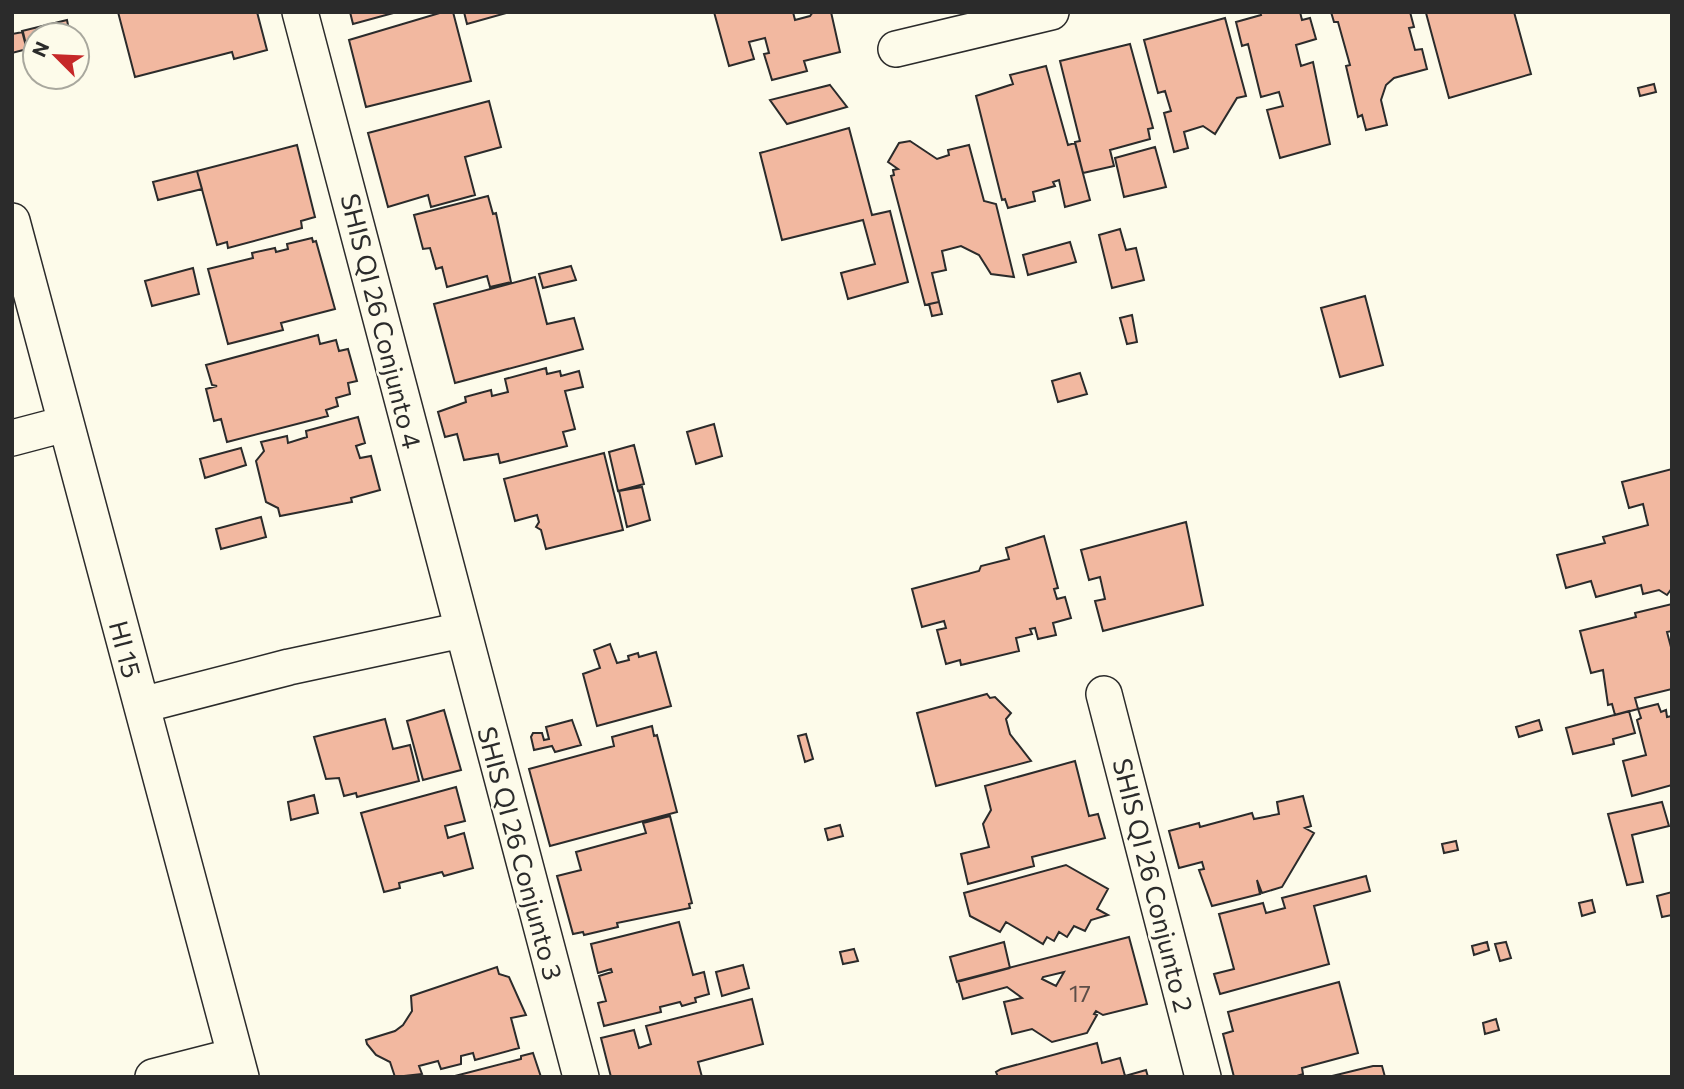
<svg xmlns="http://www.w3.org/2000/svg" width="1684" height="1089" viewBox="0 0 1684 1089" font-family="Commissioner,sans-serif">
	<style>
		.building { fill: #f2b8a0; stroke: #2b2b2b; stroke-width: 2; fill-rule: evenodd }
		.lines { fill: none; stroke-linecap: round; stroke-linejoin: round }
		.minor-casing { stroke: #2b2b2b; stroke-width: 38 }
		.minor { stroke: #fdfbea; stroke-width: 35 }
		.labels { text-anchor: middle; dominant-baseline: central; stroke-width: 5; stroke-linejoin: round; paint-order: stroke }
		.number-label { font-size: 23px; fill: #5d4e48 }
		.street-label { font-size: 26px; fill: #2b2b2b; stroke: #fdfbea }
	</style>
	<rect width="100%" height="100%" fill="#fdfbea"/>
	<path class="building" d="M118,12H257L267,50L234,59L232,52L135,77Z
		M350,12H397L353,24Z
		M443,12H453L471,81L366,107L349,40Z
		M464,12H510L467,24Z
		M714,12H793L795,20L810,16L813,12H831L840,52L804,61L807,71L772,80L764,54L769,53L765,38L749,42L754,59L729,66Z
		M1260,12H1300L1302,20L1310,18L1316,39L1296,45L1301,66L1313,62L1330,144L1280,158L1267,110L1283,106L1279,92L1261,97L1248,44L1242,46L1236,22L1261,15Z
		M1331,12H1410L1414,27L1409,28L1415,50L1422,49L1427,69L1394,78L1386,85L1381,100L1387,125L1366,130L1362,115L1358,117L1346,66L1350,65L1338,22H1334Z
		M1514,12L1531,74L1449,98L1426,13Z
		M1225,18L1246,96L1237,98L1215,134L1203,126L1184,132L1188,148L1174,152L1164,113L1171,111L1165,91L1158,93L1144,40Z
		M67,20L70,35H35V48L27,50L22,31Z
		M23,32L27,49L12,53V34Z
		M1130,44L1153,128L1148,129L1150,139L1110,150L1114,166L1083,173L1075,142L1080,141L1060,61Z
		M1046,66L1068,145L1075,143L1090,200L1065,207L1059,180L1053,182L1055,186L1033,192L1035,201L1008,208L1005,199L1002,200L976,96L1013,84L1010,75Z
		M1654,84L1656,92L1640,96L1638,88Z
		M830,85L847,107L787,124L770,100Z
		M489,101L501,147L465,157L475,195L431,207L428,195L388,207L368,133Z
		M849,128L872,215L890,211L908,282L848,299L841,273L875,264L863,220L782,240L760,153Z
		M910,141L937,159L949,155L948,150L969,145L984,201L996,204L1014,277L991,274L979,255L961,246L942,251L946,270L932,273L939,302L925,305L891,176L894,175L893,170L898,169L888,162L899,143Z
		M297,145L315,217L301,221L302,228L228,248L227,242L217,245L197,171Z
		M1155,147L1166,187L1124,197L1115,158Z
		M197,171L202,189L158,200L153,182Z
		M488,196L493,214L496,213L511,282L490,287L487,276L447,287L442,267L436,269L430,248L423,249L414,215Z
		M1120,229L1126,250L1136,248L1144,280L1112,288L1099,235Z
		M312,238L313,242L316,241L335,309L281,323L283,330L228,344L208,269L253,258L252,253L275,248L276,252L288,249L287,244Z
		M1070,242L1076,262L1028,275L1023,255Z
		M571,266L576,280L543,288L539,274Z
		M193,268L199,294L152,306L145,281Z
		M535,277L547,324L574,318L583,349L455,383L434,304Z
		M1365,296L1383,365L1340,377L1321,308Z
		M939,302L942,314L932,316L929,304Z
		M1132,315L1137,342L1127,344L1120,318Z
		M318,335L320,344L336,340L339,351L348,349L357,381L348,383L350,394L336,398L338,406L326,410L328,416L227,442L221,419L214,421L206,389L217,386L212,385L206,365Z
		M546,368L547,374L560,371L561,376L579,371L583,387L565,391L575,429L563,432L567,446L500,463L498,454L464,460L457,434L445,437L438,412L466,402L465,397L491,390L492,396L508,392L505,379Z
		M1080,373L1087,394L1058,402L1052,381Z
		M358,417L365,443L356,446L360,458L371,456L380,490L351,498L352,502L280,516L278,508L266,502L256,461L264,451L261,442L287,436L288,443L307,437L306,431Z
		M714,424L722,456L696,464L687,432Z
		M634,445L644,484L618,491L609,452Z
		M241,448L246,465L205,478L200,459Z
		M604,453L623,530L546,549L541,530L536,527L539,522L537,515L515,521L504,479Z
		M1672,469V588L1667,595L1659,590L1643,594L1641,585L1596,597L1591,581L1566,588L1557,555L1605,543L1603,537L1648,525L1643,504L1629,508L1622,482Z
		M642,487L650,520L627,527L619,491Z
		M261,517L266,537L221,549L216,529Z
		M1186,522L1203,605L1103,631L1095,601L1105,599L1100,577L1089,580L1081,550Z
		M1044,536L1058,588L1054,589L1057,599L1065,597L1071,618L1053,623L1056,635L1038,639L1035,628L1030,629L1032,634L1016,638L1019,651L961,665L960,660L946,664L937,630L946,628L944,621L922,627L912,589L979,571L981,566L1009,559L1006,548Z
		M1672,604V631L1667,632L1672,651V689L1635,698L1638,709L1615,715L1612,704L1608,705L1603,670L1591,673L1580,631L1636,617L1635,613Z
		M610,644L617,663L629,660L628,656L638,653L639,657L656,652L671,706L597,726L583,674L600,668L594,650Z
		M987,694L990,698L995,697L1011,713L1006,719L1010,734L1031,761L936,786L917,713Z
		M1658,704L1661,712L1666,710L1667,717L1672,716V785L1632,796L1623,761L1646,755L1637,720L1641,718L1638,709Z
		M444,710L461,770L423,780L407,721Z
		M1629,711L1635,733L1613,739L1614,744L1573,754L1566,728Z
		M385,719L393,749L410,745L419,781L357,797L356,793L344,796L339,778L326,779L314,737Z
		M572,720L581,745L555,752L552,746L534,750L531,737L533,733H542L544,740L549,739L546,727Z
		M1539,720L1542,730L1519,737L1516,727Z
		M652,726L654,736L657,735L677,812L550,846L529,769L614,746L612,737Z
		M806,734L813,759L805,762L798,736Z
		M1075,761L1089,816L1098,814L1105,838L1032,857L1034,866L968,884L961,854L989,847L983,824L991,810L985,786Z
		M456,787L465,821L445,826L448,838L464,833L473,868L444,876L442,872L399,883L400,888L384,892L361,813Z
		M314,795L318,813L291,820L288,802Z
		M1303,796L1311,826L1305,828L1314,833L1282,887L1262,893L1257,880L1260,894L1212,906L1199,870L1204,869L1202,862L1179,868L1169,831L1199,823L1200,827L1252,813L1254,819L1279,814L1277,802Z
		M1662,802L1669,826L1632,835L1643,882L1627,885L1608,814Z
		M670,816L692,903L689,904L690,908L617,923L618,927L584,935L583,932L573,934L557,876L581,870L576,852L646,833L643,823Z
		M840,825L843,836L828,840L825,829Z
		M1456,841L1458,850L1444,853L1442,844Z
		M1066,865L1108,889L1097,909L1108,915L1091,920L1085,931L1074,926L1067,937L1059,932L1054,941L1047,937L1043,944L1006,922L1000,932L970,916L964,893Z
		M1366,876L1370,891L1314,906L1329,964L1220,994L1214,974L1234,969L1219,914L1263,903L1266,913L1285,908L1282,898Z
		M1672,892V915L1662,917L1657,896Z
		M1592,900L1595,912L1582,916L1579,903Z
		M679,922L693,975L704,972L709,994L695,998L696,1002L682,1006L680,1002L660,1007L661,1012L604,1026L598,1003L606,1001L599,976L612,972L611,969L598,973L591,944Z
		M1129,937L1147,1004L1103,1015L1096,1011L1094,1014L1097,1015L1087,1033L1052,1042L1032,1029L1012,1034L1004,1002L1022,998L1007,987L963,999L958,981ZM1064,972L1056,986L1042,979L1043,977Z
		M1004,942L1010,968L957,982L950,957Z
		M1487,942L1489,950L1474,955L1472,946Z
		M1506,942L1511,958L1500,961L1495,944Z
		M854,949L858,961L843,964L840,952Z
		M743,965L749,988L722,996L716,972Z
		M497,967L499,974L509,977L526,1015L511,1018L519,1048L475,1060L473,1053L461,1056V1064L441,1069L438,1061L419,1066L422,1074L395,1077L390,1062L376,1055L367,1044L366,1040L395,1031L403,1025L412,1011L411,996Z
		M1339,982L1358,1053L1302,1068L1303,1074L1294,1077H1234L1223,1034L1233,1031L1228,1012Z
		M752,999L763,1044L698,1062L702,1077H611L601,1038L634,1030L639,1048L651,1044L646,1026Z
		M1496,1019L1499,1030L1485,1034L1483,1023Z
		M1097,1043L1102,1063L1120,1058L1125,1076L1146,1070L1148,1077H998L996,1072L1001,1069Z
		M533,1053L541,1077H451L521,1059V1056Z
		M1373,1066H1382L1385,1077H1328Z"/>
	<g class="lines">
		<g class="minor-casing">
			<path id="minor" d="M300,12L581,1077
				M896,49L1051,12
				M12,221L241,1077
				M12,438L65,424
				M1104,694L1203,1077
				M142,705L289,667L462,630
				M153,1077L235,1056"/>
		</g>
		<use href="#minor" class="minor"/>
	</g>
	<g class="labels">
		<g class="number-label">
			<text x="1080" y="993">17</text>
		</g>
		<g class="street-label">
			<text transform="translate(382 321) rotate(76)">SHIS QI 26 Conjunto 4</text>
			<text transform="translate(126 649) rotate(75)">HI 15</text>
			<text transform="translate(521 853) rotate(75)">SHIS QI 26 Conjunto 3</text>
			<text transform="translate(1154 885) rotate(76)">SHIS QI 26 Conjunto 2</text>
		</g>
	</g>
	<rect width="1684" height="1089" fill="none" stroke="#2b2b2b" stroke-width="28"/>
	<g transform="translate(56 56) rotate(294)"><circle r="33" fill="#fdfbea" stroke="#a9a89e" stroke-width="2"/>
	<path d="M0-5L12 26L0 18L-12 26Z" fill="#c62828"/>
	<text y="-10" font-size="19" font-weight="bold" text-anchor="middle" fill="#2b2b2b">N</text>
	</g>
</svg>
